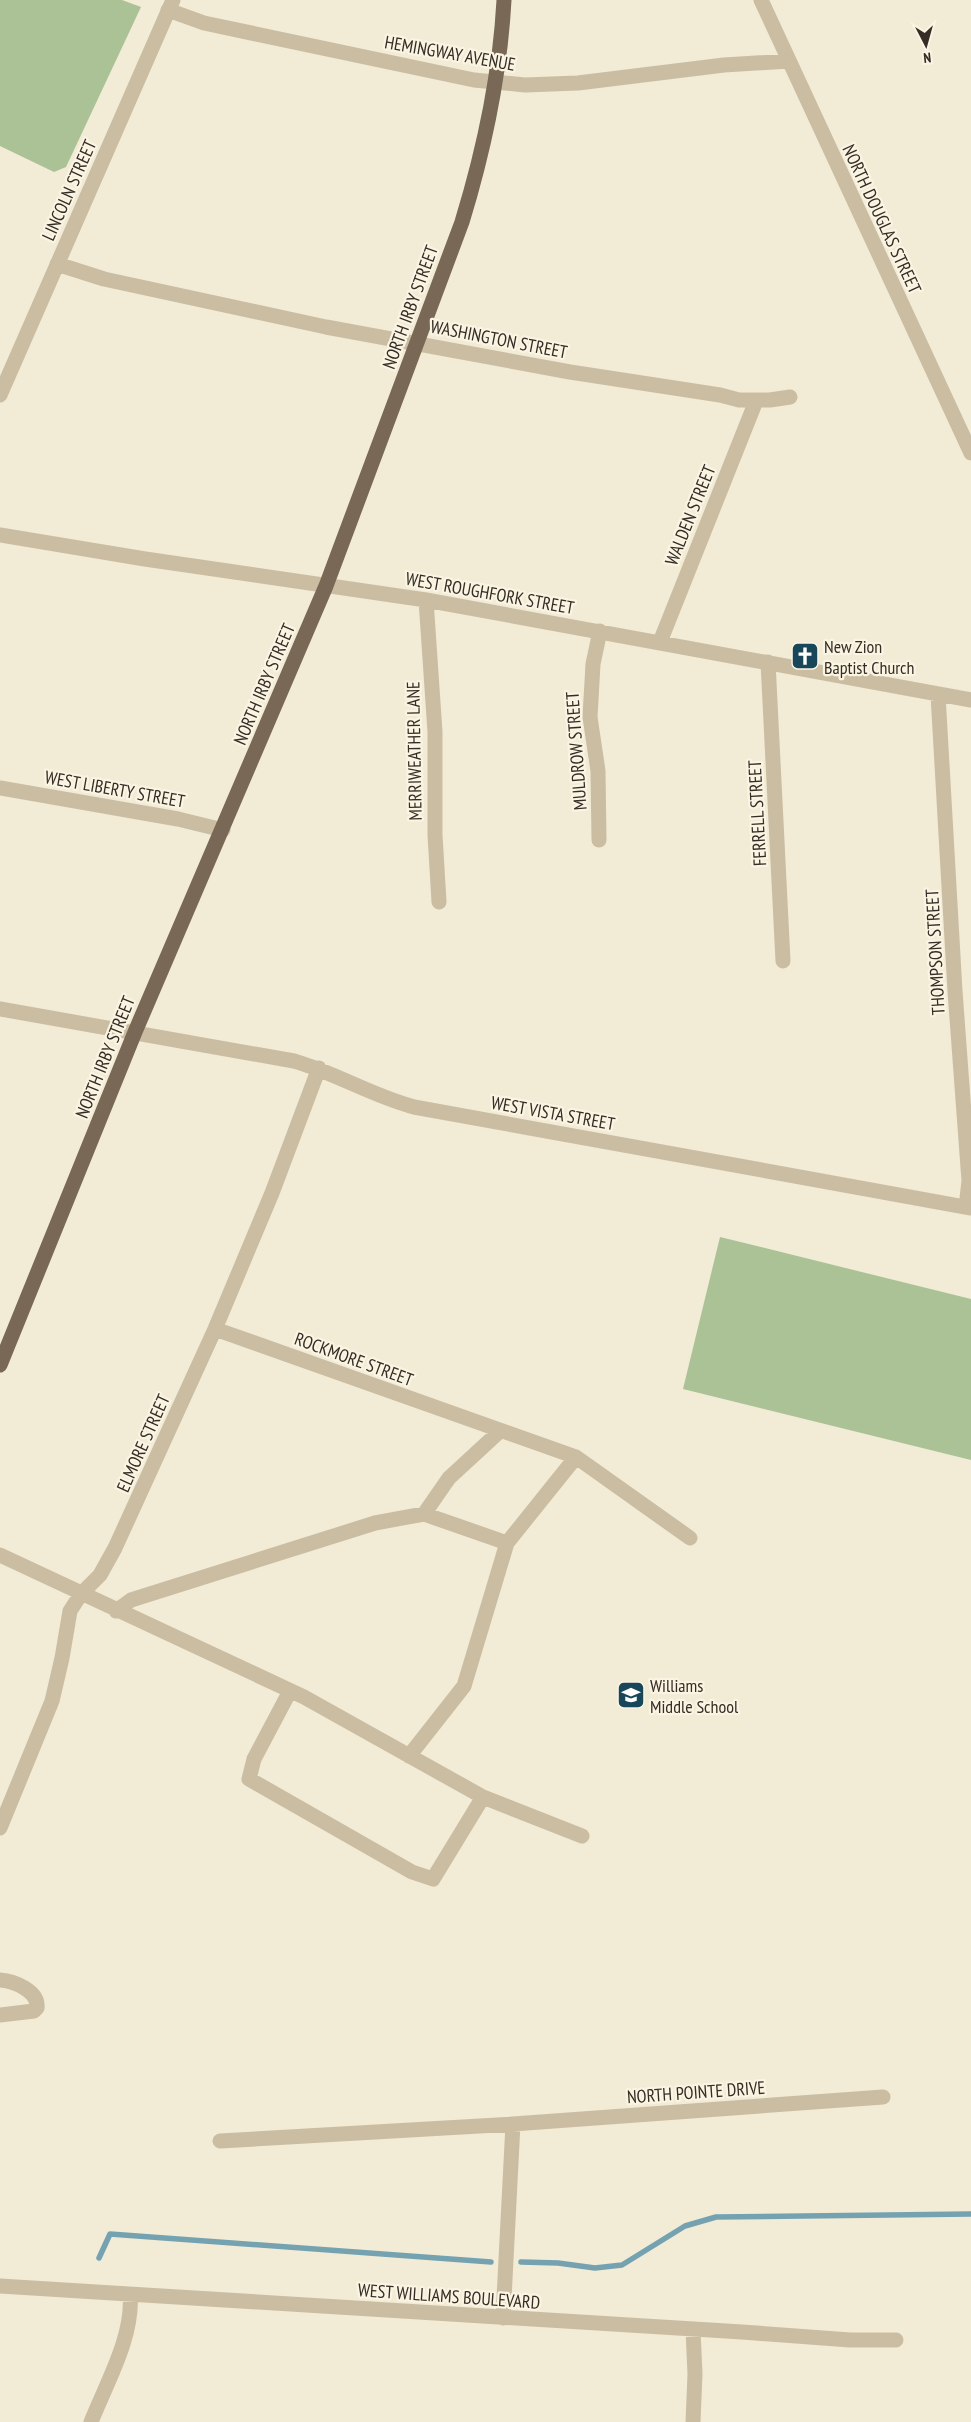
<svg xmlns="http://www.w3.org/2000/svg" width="971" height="2422" viewBox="0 0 971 2422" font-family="'PT Sans Narrow',sans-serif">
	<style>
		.green { fill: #aac296 }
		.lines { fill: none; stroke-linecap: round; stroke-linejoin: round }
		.stream { stroke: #74a2b1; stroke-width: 5.5 }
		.minor { stroke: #cbbda2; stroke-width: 15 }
		.major { stroke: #786855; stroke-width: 15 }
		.labels { text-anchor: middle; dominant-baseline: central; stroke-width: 4.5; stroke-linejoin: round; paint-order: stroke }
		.street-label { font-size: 18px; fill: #352d25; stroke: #faf4e3 }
		.poi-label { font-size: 18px; fill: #352d25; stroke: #faf4e3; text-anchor: start }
	</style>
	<rect width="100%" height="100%" fill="#f2ebd6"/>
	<path class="green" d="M0,0H122L141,7L66,167L54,172L0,146Z
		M720,1237L971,1299V1460L683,1389Z"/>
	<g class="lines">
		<path class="stream" d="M99,2258L110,2234L491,2262
			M521,2262L558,2263L595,2268L622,2265L685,2226L716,2217L971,2214"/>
		<path class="minor" d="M761,0L971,453
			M168,10L204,23L474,80L525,85L578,83L724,65L789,61
			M57,264L104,279L326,327L570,372L720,395L739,400H770L790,397
			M0,395L173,0
			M0,535L145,559L426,600L971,700
			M426,600L435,732V835L439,902
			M660,642L756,401
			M768,662L783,961
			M938,695L955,991L969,1181L966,1207
			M0,788L178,819L223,830
			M599,840L598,771L590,717L593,664L600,631
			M0,1009L294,1061C336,1073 372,1096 414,1107L971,1208
			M215,1329L576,1457
			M424,1514L449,1478L500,1431
			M0,1555L304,1697L483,1797L582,1836
			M116,1611L131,1600L375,1523L424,1514L507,1543
			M290,1691L254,1759L249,1779L412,1872L433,1879L483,1797
			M409,1756L464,1686L507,1543L576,1457L690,1538
			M0,1828L52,1701L62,1658L70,1611L81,1594L100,1575L115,1548L215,1329L272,1193L319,1068
			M0,1980C14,1981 39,1991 37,2008L34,2011L0,2015
			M220,2141L513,2124L883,2097
			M0,2286L742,2332L850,2340H896
			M503,2318L513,2124
			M693,2330L695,2374L693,2422
			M91,2422C106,2384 134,2336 130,2294"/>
		<path class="major" d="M0,1365L135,1032L326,586L462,222C484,150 500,75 504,0"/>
	</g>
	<defs>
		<g id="church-square" transform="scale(1.4375)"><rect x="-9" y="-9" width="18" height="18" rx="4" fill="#184759" stroke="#faf4e3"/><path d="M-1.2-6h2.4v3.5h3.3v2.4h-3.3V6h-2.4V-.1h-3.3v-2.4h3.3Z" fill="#fff"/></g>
		<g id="school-square" transform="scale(1.4375)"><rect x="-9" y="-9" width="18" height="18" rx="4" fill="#184759" stroke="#faf4e3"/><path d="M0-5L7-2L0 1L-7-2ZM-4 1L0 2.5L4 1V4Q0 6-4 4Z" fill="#fff"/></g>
	</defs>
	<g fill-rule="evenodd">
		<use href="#church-square" x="805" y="656"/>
		<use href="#school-square" x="631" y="1695"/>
	</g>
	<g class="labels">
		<g class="street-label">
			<text transform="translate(450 53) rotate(10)">HEMINGWAY AVENUE</text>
			<text transform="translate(69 190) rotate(-66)">LINCOLN STREET</text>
			<text transform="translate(882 219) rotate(65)">NORTH DOUGLAS STREET</text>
			<text transform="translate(410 307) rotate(-70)">NORTH IRBY STREET</text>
			<text transform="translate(499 339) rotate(11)">WASHINGTON STREET</text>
			<text transform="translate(690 515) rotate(-68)">WALDEN STREET</text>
			<text transform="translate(490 593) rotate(10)">WEST ROUGHFORK STREET</text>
			<text transform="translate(264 684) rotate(-67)">NORTH IRBY STREET</text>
			<text transform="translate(414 751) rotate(-91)">MERRIWEATHER LANE</text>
			<text transform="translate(576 751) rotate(-94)">MULDROW STREET</text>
			<text transform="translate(115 789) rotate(10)">WEST LIBERTY STREET</text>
			<text transform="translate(757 813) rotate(-93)">FERRELL STREET</text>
			<text transform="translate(935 952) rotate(-93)">THOMPSON STREET</text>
			<text transform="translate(105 1057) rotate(-68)">NORTH IRBY STREET</text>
			<text transform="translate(553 1113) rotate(10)">WEST VISTA STREET</text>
			<text transform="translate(354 1359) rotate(20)">ROCKMORE STREET</text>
			<text transform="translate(143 1443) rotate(-66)">ELMORE STREET</text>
			<text transform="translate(696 2092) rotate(-4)">NORTH POINTE DRIVE</text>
			<text transform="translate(449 2296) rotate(4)">WEST WILLIAMS BOULEVARD</text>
		</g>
		<g class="poi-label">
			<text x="824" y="646">New Zion<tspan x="824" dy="21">Baptist Church</tspan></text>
			<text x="650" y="1685">Williams<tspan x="650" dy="21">Middle School</tspan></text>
		</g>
	</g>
	<g transform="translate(926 45) rotate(174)" stroke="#faf4e3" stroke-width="4" paint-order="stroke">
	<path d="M0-4L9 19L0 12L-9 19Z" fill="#352d25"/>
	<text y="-8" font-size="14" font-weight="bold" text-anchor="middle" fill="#352d25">N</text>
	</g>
</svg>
